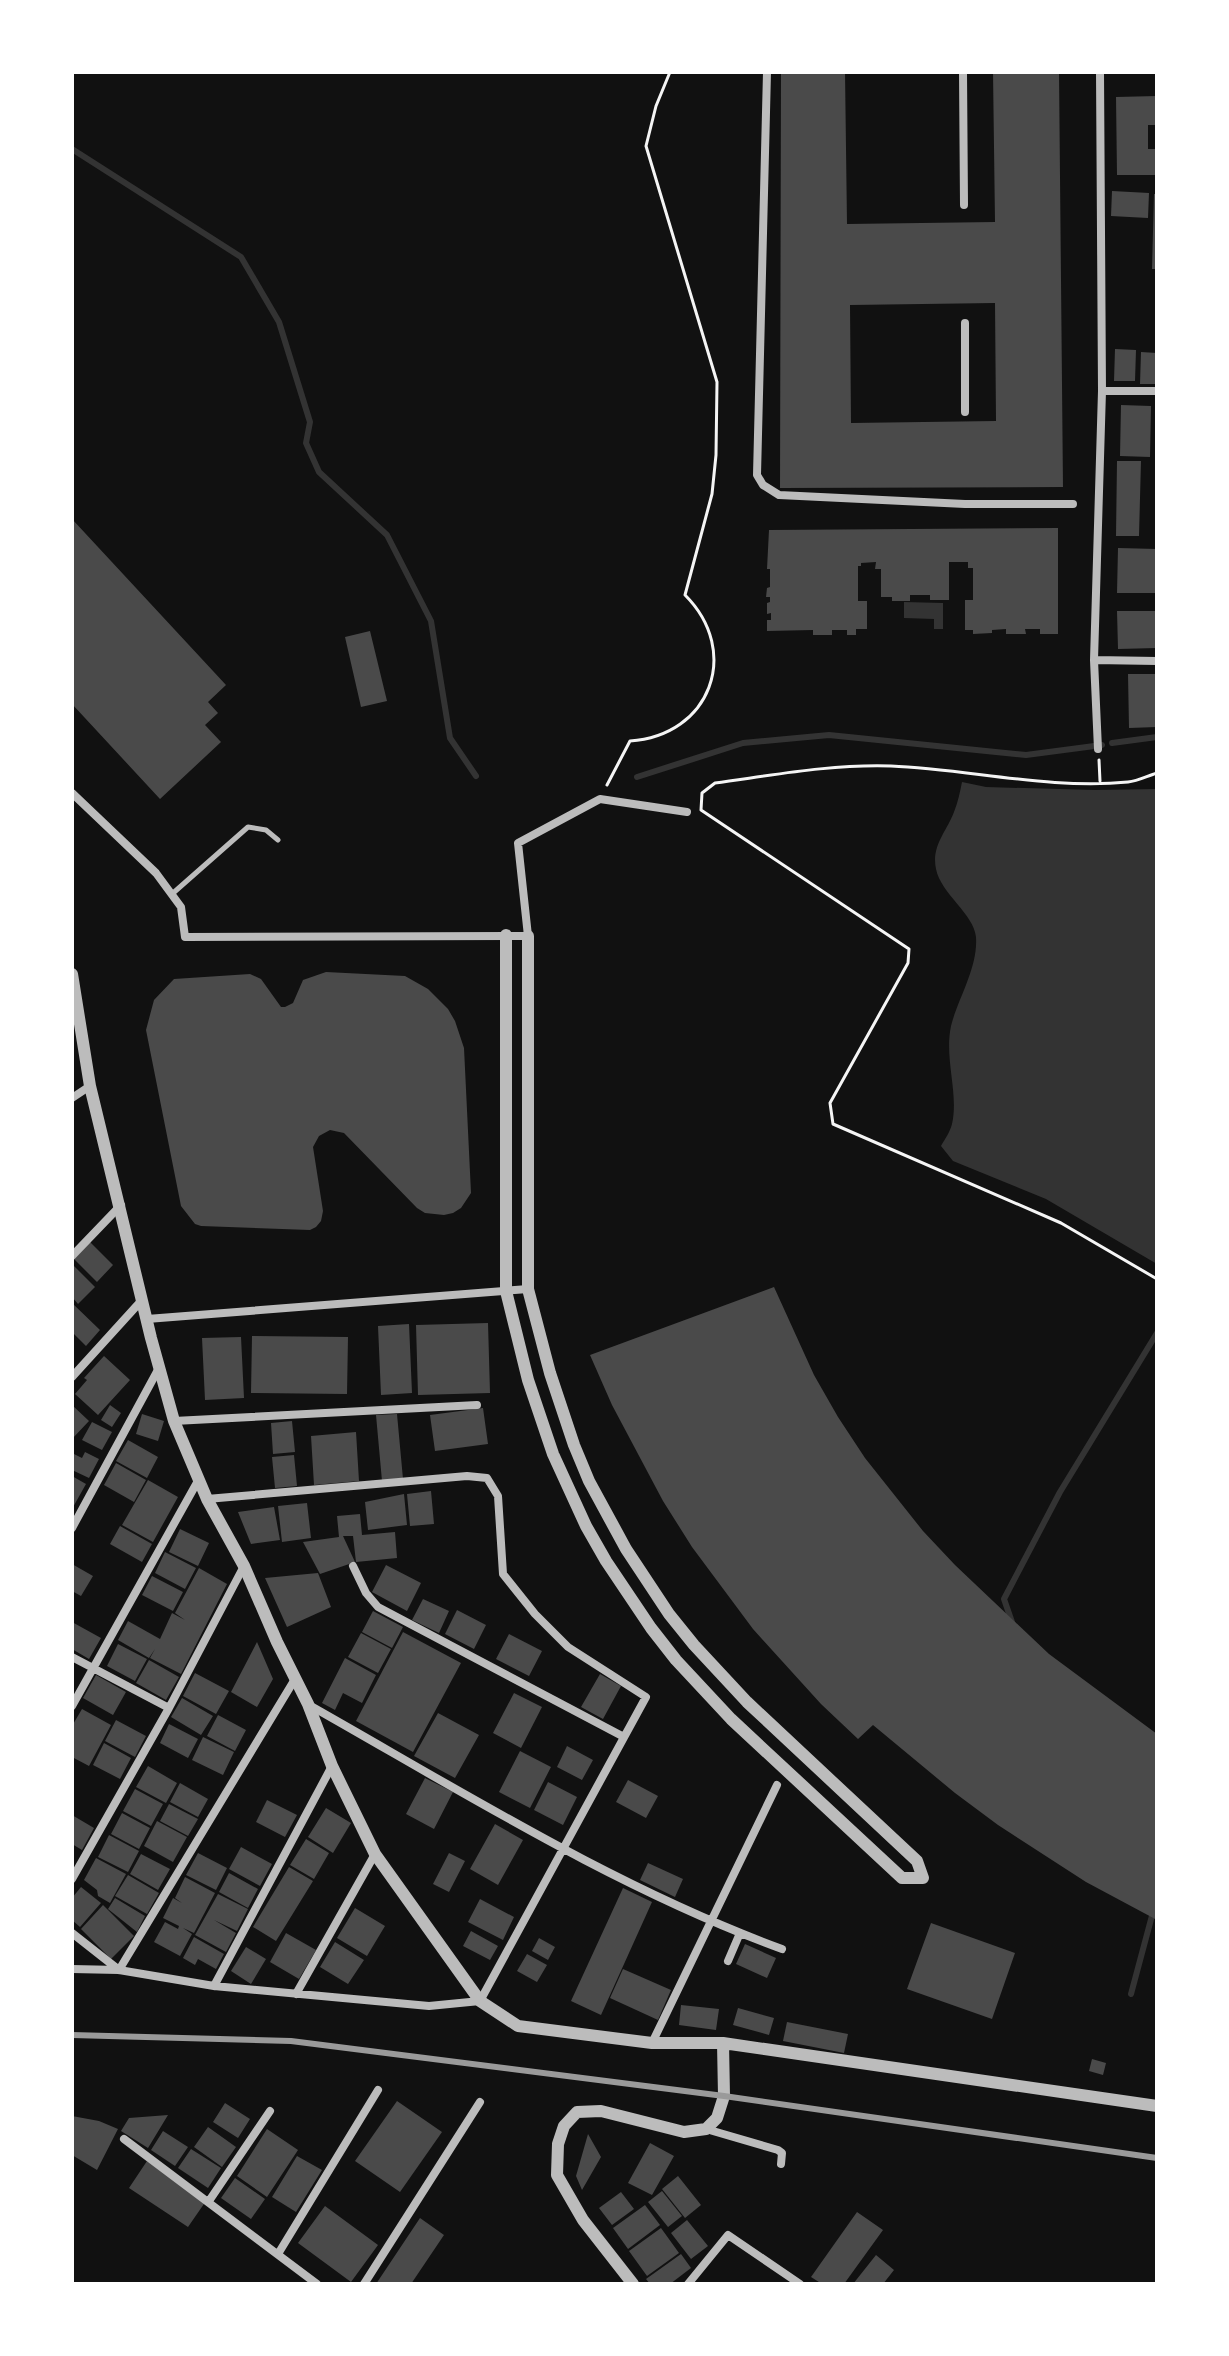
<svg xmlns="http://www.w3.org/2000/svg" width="1229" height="2356" viewBox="0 0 1229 2356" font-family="'Roboto Serif',serif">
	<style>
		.water { fill: #333 }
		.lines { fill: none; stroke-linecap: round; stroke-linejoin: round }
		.stream { stroke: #333; stroke-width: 6 }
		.building { fill: #4a4a4a; fill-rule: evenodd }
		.path { stroke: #f5f5f5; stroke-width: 3 }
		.service { stroke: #bcbcbc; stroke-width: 5 }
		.minor { stroke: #bcbcbc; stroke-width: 8 }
		.tertiary { stroke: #bcbcbc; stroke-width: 12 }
		.rail { stroke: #9a9a9a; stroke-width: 6 }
	</style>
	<rect width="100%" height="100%" fill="#111"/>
	<path class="water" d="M904,602L943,603V629H934V619L904,618Z
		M962,782L986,787L1095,790L1157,789V1264L1046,1199L953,1161L941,1146C945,1139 950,1132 952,1124C959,1093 944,1059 951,1026C958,998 978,968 976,937C974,914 941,894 936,869C931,846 947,831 954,812C958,802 960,792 962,782Z"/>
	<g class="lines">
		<path class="stream" d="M72,149L241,257L279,322L310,422L306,443L319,472L387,535L431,621L450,738L476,776
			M1112,743L1157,737
			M637,777L743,743L829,735L1026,755L1102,745
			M1013,1625L1004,1599L1060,1492L1157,1333
			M1131,1994L1157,1897"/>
	</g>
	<path class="building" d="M781,72H845L847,224L995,222L993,72H1059L1063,487L780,488ZM995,303L996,421L851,423L850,305Z
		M1157,96V125H1148V149H1157V175H1117L1116,97Z
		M1112,191L1149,193L1148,218L1111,216Z
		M1154,194H1157V269H1152Z
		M1115,349L1136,350L1135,381H1114Z
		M1141,352L1157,353V384H1140Z
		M1121,405L1151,406L1150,457L1120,456Z
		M1117,461H1141L1139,536H1116Z
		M72,519L226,685L208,702L218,713L205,725L221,742L160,799L72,704Z
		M1058,528V634H1040V629H1025L1026,634H1006V629L992,630V633L973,634V630H965V600H973V568H968V562H949V600H930V595H910V601H892V597H881V569H875L876,562L861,563V566H858V601H867V629H856V635H847V630H832V635H813V630L767,631V620H771V613L767,614V603L770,602V597H766L767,588L770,587V569H767L769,530Z
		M1118,548L1157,549V593H1117Z
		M1117,611H1157V648L1118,649Z
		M370,631L387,701L361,707L345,637Z
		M1128,674H1157V727L1129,728Z
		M326,972L405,976L428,989L448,1009L455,1021L464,1048L471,1193L461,1208L453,1213L444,1215L425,1213L417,1208L344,1133L330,1130L319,1136L313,1147L323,1211L321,1221L316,1227L310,1230L201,1226L195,1224L181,1206L146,1030L154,1000L174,979L250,974L261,979L281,1007H285L293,1003L303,980Z
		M90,1242L113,1265L97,1282L74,1259Z
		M72,1264L95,1287L78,1304L72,1297Z
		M774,1287L814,1375L838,1417L865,1458L923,1531L955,1565L1049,1654L1157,1734V1920L1086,1882L998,1825L955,1793L873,1725L858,1739L821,1704L753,1629L692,1547L663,1501L612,1405L590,1355Z
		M72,1303L100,1330L86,1346L72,1332Z
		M488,1323L490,1393L418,1395L416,1325Z
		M409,1324L412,1393L381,1395L378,1326Z
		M252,1336L348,1337L347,1394L251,1393Z
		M241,1337L244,1398L205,1400L202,1338Z
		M104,1356L130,1380L98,1415L75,1394L87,1380L84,1378Z
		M72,1405L89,1421L72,1439Z
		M110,1405L121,1413L112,1427L101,1420Z
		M483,1408L488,1444L435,1451L430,1415Z
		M142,1414L164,1421L158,1441L136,1434Z
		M397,1414L403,1479L382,1481L376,1415Z
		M292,1421L295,1452L273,1454L271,1423Z
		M92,1422L112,1432L102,1450L82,1440Z
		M356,1432L359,1481L314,1485L311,1436Z
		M128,1440L158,1457L147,1478L116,1461Z
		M85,1452L99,1459L89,1478L72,1470V1453L82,1458Z
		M294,1455L297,1486L275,1488L272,1457Z
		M116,1463L146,1480L134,1502L104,1485Z
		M72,1476L86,1484L72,1509Z
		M148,1480L178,1497L153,1542L122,1525Z
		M431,1491L434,1524L410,1526L407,1494Z
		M404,1494L407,1525L368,1530L365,1502Z
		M307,1503L311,1538L282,1542L278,1506Z
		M274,1507L280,1540L251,1544L238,1512Z
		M360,1514L362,1535L395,1532L397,1558L356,1562L353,1536H343L355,1562L320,1574L303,1542L339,1537L337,1516Z
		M120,1526L152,1544L142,1562L110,1544Z
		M180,1529L209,1543L198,1566L169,1552Z
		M165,1552L196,1568L185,1589L155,1573Z
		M72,1564L93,1576L81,1596L72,1591Z
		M386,1565L421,1583L407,1611L372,1592Z
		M199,1568L227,1584L181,1674L150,1658L155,1649L149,1658L118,1640L128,1621L160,1639L172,1613L185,1620L175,1613Z
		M318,1573L331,1607L287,1627L265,1578Z
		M152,1576L183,1592L173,1611L142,1595Z
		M423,1599L449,1611L439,1633L412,1620Z
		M457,1610L486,1625L474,1649L445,1634Z
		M373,1611L403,1627L392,1648L362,1632Z
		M72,1622L101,1638L89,1659L72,1649Z
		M403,1632L461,1663L413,1752L356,1721Z
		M361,1633L391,1649L378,1673L348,1657Z
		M509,1634L542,1651L529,1676L496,1659Z
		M257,1642L273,1679L257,1707L231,1692Z
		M118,1644L147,1659L135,1681L107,1666Z
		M345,1658L376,1675L362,1703L343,1693L335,1710L322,1703Z
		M149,1660L179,1677L166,1700L136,1683Z
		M195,1673L229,1691L216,1714L183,1696Z
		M600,1674L621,1686L603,1719L581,1707Z
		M96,1675L126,1692L113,1715L83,1698Z
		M514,1693L542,1707L521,1748L493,1733Z
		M182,1698L213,1716L201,1735L171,1717Z
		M82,1709L111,1725L89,1766L72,1757V1726Z
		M438,1713L479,1735L455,1778L414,1756Z
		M218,1715L246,1730L235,1751L207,1736Z
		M116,1720L146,1736L135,1757L105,1741Z
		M169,1724L198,1739L188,1758L160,1743Z
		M203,1737L234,1752L223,1775L192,1760Z
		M104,1743L131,1758L120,1779L93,1765Z
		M567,1746L593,1760L582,1780L557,1767Z
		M520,1751L551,1767L530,1808L499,1792Z
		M148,1766L177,1783L166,1803L136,1787Z
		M425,1778L453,1792L434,1829L406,1814Z
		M628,1780L658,1796L646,1818L616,1802Z
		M548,1782L577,1797L563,1825L534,1810Z
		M180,1783L208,1799L198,1817L170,1802Z
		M135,1789L163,1804L151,1826L123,1811Z
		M267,1800L297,1815L285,1837L256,1822Z
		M169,1804L198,1819L188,1836L160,1821Z
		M326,1808L351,1823L333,1853L308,1837Z
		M122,1813L150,1828L139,1849L111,1834Z
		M72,1815L94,1828L82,1850L72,1844Z
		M157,1821L187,1837L173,1862L144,1846Z
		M495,1824L523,1840L498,1885L470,1869Z
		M109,1835L139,1851L128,1872L98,1857Z
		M306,1839L329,1853L314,1879L290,1865Z
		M241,1847L272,1864L260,1886L229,1869Z
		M198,1853L227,1868L216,1890L186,1875Z
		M449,1853L465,1861L449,1892L433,1884Z
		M141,1854L170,1869L158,1890L130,1874Z
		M96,1858L126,1874L110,1903L98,1896L97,1890L84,1880Z
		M648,1863L683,1879L675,1897L640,1880Z
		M289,1867L313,1881L276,1941L253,1927Z
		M229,1873L258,1889L248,1908L219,1892Z
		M128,1875L159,1893L147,1914L115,1896Z
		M185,1877L215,1893L194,1933L183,1928L192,1934L180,1956L154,1942L165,1922L178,1929L179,1926L163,1918L173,1898L182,1903L175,1898Z
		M81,1887L101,1903L80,1927L72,1920V1898Z
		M623,1888L652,1902L601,2015L571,2001Z
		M218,1894L248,1909L237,1931L214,1920L236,1933L226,1952L195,1935Z
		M115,1898L145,1916L137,1932L108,1909Z
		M480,1899L514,1917L503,1940L468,1922Z
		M103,1905L134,1936L111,1959L81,1929Z
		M355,1908L385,1926L367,1956L337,1938Z
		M931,1923L1015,1953L992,2019L907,1989Z
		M471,1931L498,1946L490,1960L463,1946Z
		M286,1933L316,1950L299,1979L270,1962Z
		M194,1937L224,1954L216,1969L198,1959L195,1965L183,1958Z
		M539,1938L555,1947L548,1960L532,1951Z
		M335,1942L364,1960L348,1984L320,1967Z
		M745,1944L776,1958L767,1978L736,1964Z
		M246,1947L266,1959L251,1984L231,1971Z
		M527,1954L547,1965L537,1982L517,1971Z
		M623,1969L671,1990L658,2020L610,1998Z
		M681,2005L719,2009L716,2030L679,2025Z
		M738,2008L774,2018L769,2035L733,2025Z
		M787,2022L848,2034L844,2053L783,2041Z
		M1092,2059L1106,2063L1103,2075L1089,2071Z
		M397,2101L442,2132L400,2192L355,2161Z
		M225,2103L250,2119L238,2138L213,2122Z
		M168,2115L148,2148L121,2131L129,2118Z
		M72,2116L99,2121L118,2129L97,2170L72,2155Z
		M208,2127L236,2147L222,2167L194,2147Z
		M267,2129L298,2150L267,2197L237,2176Z
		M163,2131L188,2147L175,2166L151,2150Z
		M588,2134L601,2157L582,2190L576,2176Z
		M650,2143L674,2156L652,2195L628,2183Z
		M191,2149L221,2168L208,2188L178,2168Z
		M297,2156L322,2170L296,2212L272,2197Z
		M147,2161L206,2201L188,2227L129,2188Z
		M678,2176L701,2205L685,2218L662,2189Z
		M235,2178L265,2199L251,2219L221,2198Z
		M662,2191L682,2216L668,2227L648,2202Z
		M621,2192L634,2209L612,2225L599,2208Z
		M645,2205L660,2225L628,2249L613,2228Z
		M325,2206L378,2245L351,2282L298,2243Z
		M857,2212L883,2230L844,2284H822L811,2277Z
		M420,2218L444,2235L411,2284H376Z
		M687,2220L708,2246L691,2259L671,2233Z
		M661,2228L679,2253L647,2276L629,2251Z
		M681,2254L691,2268L670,2284H650L646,2279Z
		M876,2255L894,2270L883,2284H853Z"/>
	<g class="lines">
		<path class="path" d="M1099,760L1100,781
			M1157,773C1147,776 1138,781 1128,782C1050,790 969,769 891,766C832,764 774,775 715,783L702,793L701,810L909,949L908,963L830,1103L833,1124L1061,1223L1157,1279
			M607,785L630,741C710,736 742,652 685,595L712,494L716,455L717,382L646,146L656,106L670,72"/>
		<path class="service" d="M172,894L248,827L266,830L278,840"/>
		<path class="minor" d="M767,72L757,475L763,485L779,495L965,504H1073
			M963,72L964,205
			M965,323V412
			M1102,391H1157
			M1094,660L1157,661
			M1098,749L1094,660L1102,391L1100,72
			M72,793L156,873L181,907L185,937L528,936L518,843L600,799L687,812
			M72,1098L90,1086
			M72,1256L121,1205
			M147,1319L528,1289
			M72,1377L142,1300
			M174,1421L477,1405
			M72,1528L159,1368
			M353,1566L366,1593L378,1607L624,1737
			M72,1657L169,1708
			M309,1705C463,1792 616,1888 782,1949
			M72,1706L199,1479
			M72,1879L169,1708L244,1566
			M72,1933L119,1970L295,1679
			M728,1961L740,1933
			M72,1969L119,1970L214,1986L429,2006L480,2001L646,1697L568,1647L535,1614L503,1574L498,1496L487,1478L467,1476L207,1499
			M214,1986L332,1766
			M296,1994L375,1854
			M652,2043L777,1785
			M706,2129L778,2150L782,2153L781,2164
			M124,2139L317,2284
			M209,2201L270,2111
			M278,2254L378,2090
			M364,2284L480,2102
			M688,2284L728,2235L800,2284"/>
		<path class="tertiary" d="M506,935V1291L528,1380L553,1454L586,1526L606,1561L651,1628L676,1660L731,1719L902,1878H923L917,1861L747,1702L694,1645L669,1614L626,1549L589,1481L574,1445L550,1373L528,1289V936
			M72,974L90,1086L151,1338L174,1421L207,1499L244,1566L277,1642L308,1704L332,1766L375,1854L480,2001L518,2026L652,2043H723L1157,2106
			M633,2284L583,2220L557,2175L558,2144L564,2126L577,2112L601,2111L684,2132L706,2129L717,2118L724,2096L723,2043"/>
		<path class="rail" d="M72,2035L291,2041L724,2096L1157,2158"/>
	</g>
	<rect width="1229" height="2356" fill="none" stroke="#ffffff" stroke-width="148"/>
</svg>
